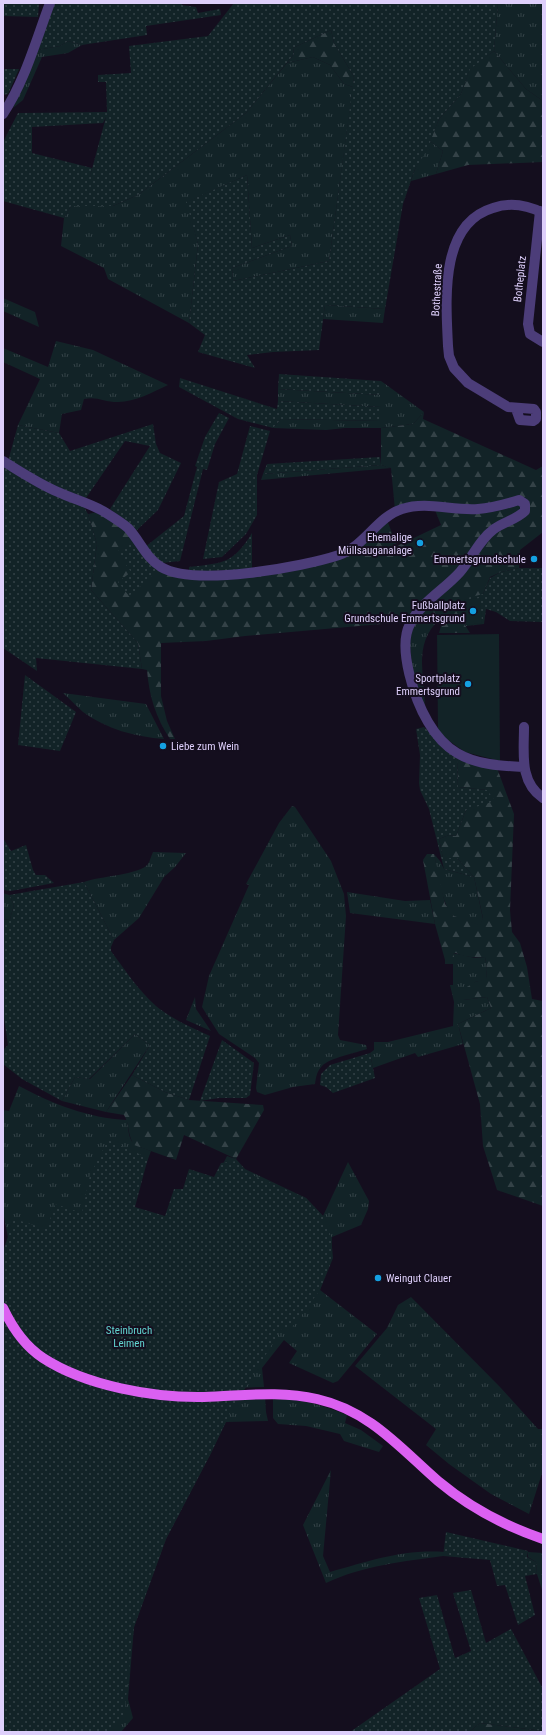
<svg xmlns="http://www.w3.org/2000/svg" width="546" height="1735" viewBox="0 0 546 1735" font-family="'Roboto Condensed',sans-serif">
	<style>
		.grass { fill: url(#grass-tufts) }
		.forest { fill: url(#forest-firs) }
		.park { fill: url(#park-dots); fill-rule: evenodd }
		.pitch { fill: #122327 }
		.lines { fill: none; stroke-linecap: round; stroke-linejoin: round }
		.minor { stroke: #4c3d79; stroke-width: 10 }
		.major { stroke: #db60f1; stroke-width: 10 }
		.poi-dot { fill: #14a0e1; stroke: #140e1e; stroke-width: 1.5 }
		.labels { text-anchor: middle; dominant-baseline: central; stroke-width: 4; stroke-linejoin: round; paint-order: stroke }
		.street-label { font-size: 11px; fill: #decffb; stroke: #140e1e }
		.poi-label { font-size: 11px; fill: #decffb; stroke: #140e1e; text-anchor: end }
		.park-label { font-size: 11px; fill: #62d3d0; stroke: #140e1e }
	</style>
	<defs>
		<pattern id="grass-tufts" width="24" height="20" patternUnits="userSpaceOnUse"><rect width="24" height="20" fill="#122327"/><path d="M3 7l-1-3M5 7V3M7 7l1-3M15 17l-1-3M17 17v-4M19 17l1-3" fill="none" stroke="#344247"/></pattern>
		<pattern id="forest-firs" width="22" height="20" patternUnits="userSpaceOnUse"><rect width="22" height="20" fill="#122327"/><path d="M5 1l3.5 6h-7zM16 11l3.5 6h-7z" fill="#344247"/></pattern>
		<pattern id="park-dots" width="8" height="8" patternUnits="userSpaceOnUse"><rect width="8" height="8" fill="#122327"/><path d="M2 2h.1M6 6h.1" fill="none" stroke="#344247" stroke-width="1.8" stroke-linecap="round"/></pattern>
	</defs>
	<rect width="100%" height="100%" fill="#140e1e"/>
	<path class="grass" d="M498,3H543V101L526,89L494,51Z
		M68,41L82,45L68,53L42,57L23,100L13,108L37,50L60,46Z
		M313,57L330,65L344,84L353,87L329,261L233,281L232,268L292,246L290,235L252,248L247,175L187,202L198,244L189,323L108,279L104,268L61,246L64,218L71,206H113L138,195L246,113L287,63Z
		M430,141L443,151L436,174L411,181L415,169Z
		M3,298L35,312L39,327L3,311Z
		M325,305L385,309L383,323L323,319Z
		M56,341L93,350L168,385C153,392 135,402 118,402C104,402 97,396 84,399L81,410L62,414L59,433L18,425L40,379L3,362V348L48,367Z
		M381,381L424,412L413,424L381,428H345L326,430L273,428L281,419L380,421L381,407L278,401V389L381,395Z
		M381,465L391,468L261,480L263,474Z
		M440,619C412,644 425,676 425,709L413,676L409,637L416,620Z
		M63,693L146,704L164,739C136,737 106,729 83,712C76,706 70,699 63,693Z
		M292,806L295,807L331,861L344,894L346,916L338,1035L340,1040L366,1045L367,1049C356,1053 329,1058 322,1066C317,1071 316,1077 315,1084L293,1087L265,1095L257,1092L256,1088L259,1063L255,1058L219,1034L202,1007L209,976L249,885L246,884L279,823Z
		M153,852L186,853L175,867L164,877L139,918L114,940L84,882C99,876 140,875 148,864C150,861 151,856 153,852Z
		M434,854L440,861L444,869L474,877L483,919L480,926C473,922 459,920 454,916C442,908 437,868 434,854Z
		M347,892L405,901L430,900L435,924L350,913Z
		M3,893L9,895L14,905L10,919L3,920Z
		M453,953L475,958L485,957L487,969L486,980L475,982L463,1000L487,997L491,1008L458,1024L463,1044L418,1057L415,1053L373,1068L370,1053L374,1050V1042H388L453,1026L454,1002L450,985H453V964H445V960H454Z
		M195,997L196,1009L211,1031L186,1020Z
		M135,1034L150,1045L106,1112L62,1101L75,1077L90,1079Z
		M19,1086C53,1104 88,1118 127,1120C130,1143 129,1143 151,1151L144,1170L134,1208L166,1217L215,1180L227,1156L236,1159L245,1169L306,1198L323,1216L348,1162L369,1201L368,1209L361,1225L332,1237L331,1258L320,1290L377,1334L338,1381L333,1383L289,1363L297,1351L284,1340L262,1368L264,1387L208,1389L265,1396L266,1412L268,1421L226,1422L211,1453L166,1539L134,1627L128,1699L133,1718L121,1732H3L11,1254L3,1211V1110L9,1111Z
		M411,1297L500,1387L538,1429H543V1470L529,1514L491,1494L449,1464L426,1445L436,1429L355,1366L387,1328L398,1305Z
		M273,1397C300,1399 323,1405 347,1415L345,1423L361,1430L383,1446L379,1452L344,1441L340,1434L306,1426L278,1424L273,1418Z
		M331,1470L323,1556L330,1572C370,1561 402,1549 445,1552L443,1556C405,1561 362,1566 326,1583L303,1525Z
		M528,1552L543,1553V1593L537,1574L536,1562L528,1557Z"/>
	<path class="forest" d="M331,30L334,43L354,77L353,87L344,84L330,65L313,57L287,63L294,54L293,48Z
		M494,51L526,89L543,101V162L468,165L436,174L443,151L430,141L439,119L461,94L470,68Z
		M424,412L423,419L536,470L543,466V532L520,550L519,568L501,572L490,577L483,594L465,625L470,633H439L444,616L420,615L404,622L245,636L206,641L161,643V696L167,721L175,739H170C156,718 149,696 147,670L142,669L138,643L91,590L97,544L88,514L97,512L123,529L159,570L176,577L321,564L387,520L397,546L441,525L435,510H395L391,468L381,465V428L413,424Z
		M457,758L497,768L514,814L510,910L512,932L520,943L527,967L532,999L543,1001V1206L497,1190L483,1146L480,1104L458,1024L491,1008L487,997L463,1000L462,990L475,982L486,979L487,969L485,957C476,958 463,957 456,953H453L455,960H445L435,924L423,860L427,854H434L445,904L454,916L480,925L483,918L474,877L457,858H443L439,839L449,835L456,836L466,810L487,790L458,787Z
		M132,1075L165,1092L189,1100L263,1105L264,1110L236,1159L184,1135L176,1160L134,1145C127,1134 130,1125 124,1115L106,1112Z
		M480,1723L543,1731V1732H469Z"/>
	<path class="park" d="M3,3H39L38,17L3,16Z
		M53,3H182V5L196,7L198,13L220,9L221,15L146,26L147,35L82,45L68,41L60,46L37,50Z
		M234,3H498L494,51L470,69L461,94L439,119L427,150L415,169L403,204L385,309L325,305L319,350L273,352L247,355L255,368L198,352L205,335L189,323L198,244L186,202L247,175L252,248L290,235L292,246L232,268L233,281L329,261L354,77L334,43L331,30L293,48L294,54L246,113L138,195L113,206H71L64,218L3,201V142L18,113L107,112L106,82H98V75L131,73L129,46L208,36ZM106,117L89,180L92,168L32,153V127L103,123Z
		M3,69H19L8,94L3,95Z
		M279,374L381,381V395L278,389Z
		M180,378L277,409L278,401L381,407V421L281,419L273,428L238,419L179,387Z
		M219,413L229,418L215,444L207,470L203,469L180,561L162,563L145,547L184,516L197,467L195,466L205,437Z
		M153,424L156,444L160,453L181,463L158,510L135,532L122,518L110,509L150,446L125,441L86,498L53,486L8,461L18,425L59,433L70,451Z
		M250,426L270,431L257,475V515L246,534L222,557L203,559L219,482L237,474Z
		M380,457L381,465L263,474L267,464Z
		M3,464L83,505L88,514L97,544L91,590L138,643L142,669L36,658L37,671L3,648Z
		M252,533V569L189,572V567C223,563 233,564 252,533Z
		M132,540L159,570L129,596L118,582L131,572L117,552Z
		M519,568H543V622L510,621L496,612L486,609L484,624L466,626L463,599L483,594L490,578L501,572Z
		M25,675L76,712L60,751L18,745Z
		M424,727L457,758L458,787L487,790L495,801L466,810L456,836L449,835L439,839L443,858H457L474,877L444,869L429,809L420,790L419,783L420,755L416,729Z
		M3,838L11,851L26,845L33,870L36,875H45L54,883L11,891L3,890Z
		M84,882L114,940L111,947V951C125,970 138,990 156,1006C172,1019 192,1028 210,1036L189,1100L165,1092L132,1075L150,1045L135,1034L89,1079L75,1077L62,1101L22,1079L3,1064V1050L8,1045L3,1011V920L10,919L14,905L9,895Z
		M222,1040L254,1063L250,1095L246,1098H219L200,1101Z
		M370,1053L375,1078L333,1093L326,1087L320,1085L321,1074L330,1065Z
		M108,1140L148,1158L135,1207L165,1216L174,1189H183L189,1169L214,1177L221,1163L237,1161L245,1172L306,1198L323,1216L324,1223L331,1236L333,1258L320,1290L291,1329L282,1328L229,1415L211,1453L166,1539L134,1627L124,1715L107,1732H3V1251L14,1219L47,1229L55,1204L82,1213L90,1175Z
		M446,1532L528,1551L527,1557L536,1562L537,1574L525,1576L535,1615L518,1625L505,1585L497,1586L490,1560L443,1556Z
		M471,1590L486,1643L511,1629L543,1689V1731L480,1723L469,1732H350L440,1669L419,1598L437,1595L455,1658L471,1651L453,1593Z"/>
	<path class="pitch" d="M480,598L482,623L466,625L464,600Z
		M499,634L500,761L465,752L438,733L437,635Z"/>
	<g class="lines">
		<path class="minor" d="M3,114C25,81 36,40 50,3
			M540,211L528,324L530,334L543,342
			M516,409L520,420L533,421L536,419V412L534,409L508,407L468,383L454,368L449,356L448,346C446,301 439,224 493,208C510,202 527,205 543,213
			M3,461C21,472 39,484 58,492C73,499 89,503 103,511C111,516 121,522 128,528C140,541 146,558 161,567C194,587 303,567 339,555C365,546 377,517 402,509C427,501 452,511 478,509C492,508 506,504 519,500L525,504V511C516,520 503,522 494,529C479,540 472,558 460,572C444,590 421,602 410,624C397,648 415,700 428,722C435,734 445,746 457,753C477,765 502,766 524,767
			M524,727C524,753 519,782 543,798"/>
		<path class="major" d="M3,1308C12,1327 26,1347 43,1358C86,1386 154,1398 204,1397C242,1396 279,1390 317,1399C370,1411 400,1448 438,1481C469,1507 505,1526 543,1539"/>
	</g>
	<g class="poi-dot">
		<circle cx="420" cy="543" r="4"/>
		<circle cx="534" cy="559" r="4"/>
		<circle cx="473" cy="611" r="4"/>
		<circle cx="468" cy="684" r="4"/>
		<circle cx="163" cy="746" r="4"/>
		<circle cx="378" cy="1278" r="4"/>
	</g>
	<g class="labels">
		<g class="street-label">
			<text transform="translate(520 279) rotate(-84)">Botheplatz</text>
			<text transform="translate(437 290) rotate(-87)">Bothestraße</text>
		</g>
		<g class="poi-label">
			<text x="412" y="537">Ehemalige<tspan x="412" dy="13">Müllsauganalage</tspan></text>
			<text x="526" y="559">Emmertsgrundschule</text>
			<text x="465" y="605">Fußballplatz<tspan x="465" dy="13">Grundschule Emmertsgrund</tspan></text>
			<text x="460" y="678">Sportplatz<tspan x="460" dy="13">Emmertsgrund</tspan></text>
			<text x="171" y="746" text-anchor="start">Liebe zum Wein</text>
			<text x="386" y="1278" text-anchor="start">Weingut Clauer</text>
		</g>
		<g class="park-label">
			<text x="129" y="1330">Steinbruch<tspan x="129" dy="13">Leimen</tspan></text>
		</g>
	</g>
	<rect width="546" height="1735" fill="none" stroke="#decffb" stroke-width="8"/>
</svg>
